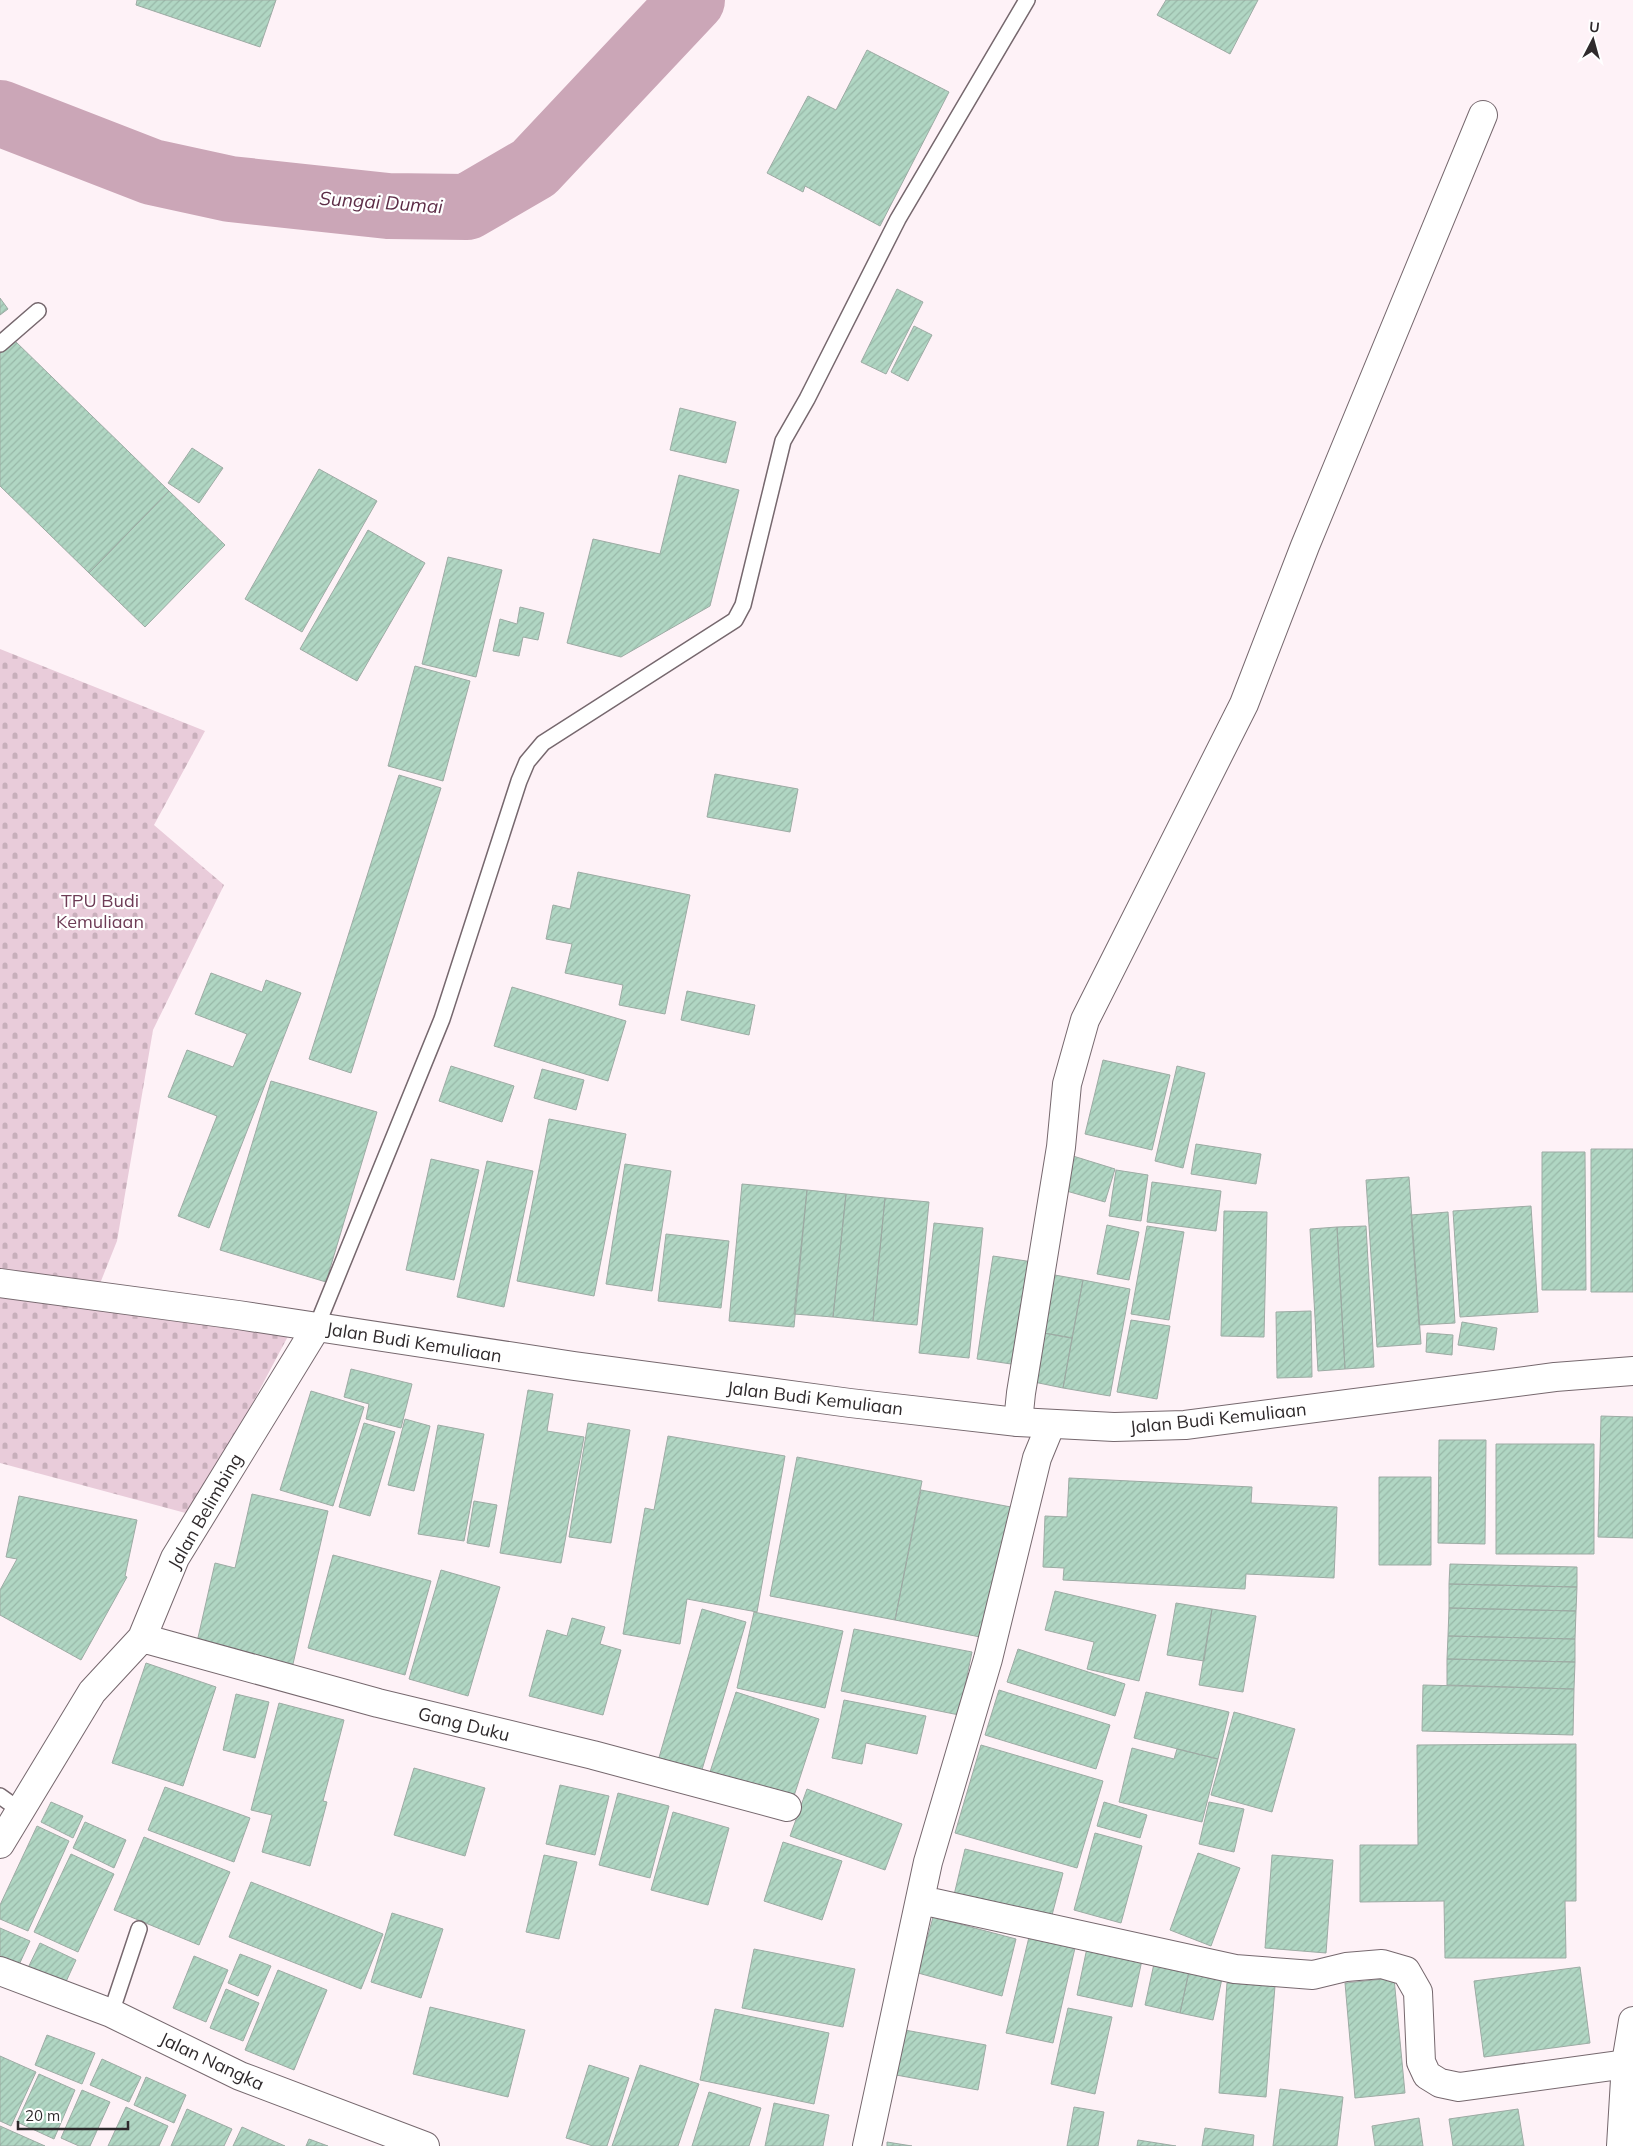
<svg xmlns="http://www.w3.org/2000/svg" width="1633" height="2146" viewBox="0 0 1633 2146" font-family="Mulish,sans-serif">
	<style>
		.cemetery { fill: url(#cemetery-stones) }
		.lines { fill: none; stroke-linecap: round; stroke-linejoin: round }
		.river { stroke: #cba6b7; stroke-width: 66 }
		.building { fill: url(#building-hatch); stroke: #9daba4 }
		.service-casing { stroke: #76686e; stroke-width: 18 }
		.minor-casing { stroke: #76686e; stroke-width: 30 }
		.tertiary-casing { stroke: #76686e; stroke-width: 30 }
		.service { stroke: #fff; stroke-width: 15 }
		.minor { stroke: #fff; stroke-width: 28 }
		.tertiary { stroke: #fff; stroke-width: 28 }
		.labels { text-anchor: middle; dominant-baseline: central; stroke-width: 4.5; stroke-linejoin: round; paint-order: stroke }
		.park-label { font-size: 18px; fill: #6e3c56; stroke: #fff }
		.street-label { font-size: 18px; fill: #2f2a2c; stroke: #fff }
		.water-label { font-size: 19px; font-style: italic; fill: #5d2d47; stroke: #fff }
	</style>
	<defs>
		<pattern id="cemetery-stones" width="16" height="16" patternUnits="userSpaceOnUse" patternTransform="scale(1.25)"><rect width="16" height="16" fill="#e9ccda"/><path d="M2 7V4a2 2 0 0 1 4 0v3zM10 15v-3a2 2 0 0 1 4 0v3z" fill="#c8afbb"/></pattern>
		<pattern id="building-hatch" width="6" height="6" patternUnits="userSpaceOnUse" patternTransform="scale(1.25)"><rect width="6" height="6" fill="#b0d6c3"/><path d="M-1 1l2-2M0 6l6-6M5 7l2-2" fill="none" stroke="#98b8a8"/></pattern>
	</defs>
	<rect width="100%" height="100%" fill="#fef2f7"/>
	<path class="cemetery" d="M0,649L205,731L154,825L224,885L153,1030L117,1241L95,1296L294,1325L193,1515L0,1463Z"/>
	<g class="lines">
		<path class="river" d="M0,113L152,172L230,189L388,206L467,207L534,168L692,0"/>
	</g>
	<path class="building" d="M137,0H276L260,47L136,5Z
		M1166,0H1258L1230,54L1157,15Z
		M867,50L949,92L880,226L805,186L803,192L767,173L808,96L836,110Z
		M897,289L923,302L886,374L861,362Z
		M0,298L8,309L0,315Z
		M914,326L932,335L908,381L891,372Z
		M14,340L169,491L89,573L0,486V354Z
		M680,408L736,422L726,463L670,450Z
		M192,448L223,468L199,503L168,483Z
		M319,469L377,501L302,632L245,599Z
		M679,475L739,490L710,606L621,657L567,643L593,539L660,554Z
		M169,491L225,545L145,627L89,573Z
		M368,530L425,563L357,681L300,649Z
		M448,557L502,570L476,677L422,664Z
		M520,607L544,613L538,640L523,637L519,656L493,651L500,619L517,624Z
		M415,666L470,681L443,781L388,766Z
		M715,774L798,789L790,832L707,817Z
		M399,775L441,788L351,1073L309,1059Z
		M578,872L690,895L665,1014L619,1005L623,985L565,973L572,944L546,939L553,905L570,909Z
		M211,973L262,992L266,980L301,993L209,1228L178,1216L217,1116L168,1097L187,1050L233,1067L247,1034L195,1014Z
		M512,987L626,1021L608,1081L494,1046Z
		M687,991L755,1005L749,1035L681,1020Z
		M1103,1060L1170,1075L1152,1150L1085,1134Z
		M451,1066L514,1086L502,1122L439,1101Z
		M1177,1066L1205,1073L1183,1168L1155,1161Z
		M542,1069L584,1080L576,1110L534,1098Z
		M271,1081L377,1112L326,1282L220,1250Z
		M549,1119L626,1134L594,1296L517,1281Z
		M1196,1144L1261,1154L1256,1184L1191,1174Z
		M1591,1149H1633V1292H1591Z
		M1542,1152H1585L1586,1290H1542Z
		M1073,1156L1115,1169L1105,1202L1063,1190Z
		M431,1159L479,1170L454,1280L406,1270Z
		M487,1161L533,1171L504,1307L457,1297Z
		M625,1164L671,1171L652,1291L606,1284Z
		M1116,1170L1148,1175L1141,1221L1109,1216Z
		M1409,1177L1421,1344L1377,1347L1366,1180Z
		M1152,1182L1221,1191L1216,1231L1147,1222Z
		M742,1184L807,1190L794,1327L729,1321Z
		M807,1190L846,1194L833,1317L794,1314Z
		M846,1194L885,1198L873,1321L833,1317Z
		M885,1198L929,1202L917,1325L873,1321Z
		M1531,1206L1538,1312L1460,1317L1453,1211Z
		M1224,1211L1267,1212L1264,1337L1221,1336Z
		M1448,1212L1455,1323L1419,1325L1411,1215Z
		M934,1223L983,1228L969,1358L919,1353Z
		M1107,1225L1139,1232L1129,1280L1097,1274Z
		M1147,1226L1184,1232L1169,1320L1131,1314Z
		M1366,1226L1374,1367L1345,1369L1337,1227Z
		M1337,1227L1345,1369L1318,1371L1310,1229Z
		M666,1234L729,1241L721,1308L658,1301Z
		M993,1256L1033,1262L1018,1365L977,1359Z
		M1049,1274L1083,1280L1072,1338L1038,1332Z
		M1083,1280L1130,1289L1110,1396L1063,1388Z
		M1311,1311L1312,1377L1277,1378L1276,1312Z
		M1131,1320L1170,1326L1157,1399L1117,1392Z
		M1462,1322L1497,1328L1494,1350L1458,1345Z
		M1038,1332L1072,1338L1063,1388L1029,1381Z
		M1427,1333L1453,1335L1452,1355L1426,1352Z
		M351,1369L412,1384L401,1428L366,1419L369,1404L344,1397Z
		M528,1390L553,1394L547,1431L584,1437L561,1563L500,1553Z
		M311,1391L364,1407L333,1506L280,1490Z
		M1601,1416L1633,1417V1538L1598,1537Z
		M405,1419L430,1426L414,1491L388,1485Z
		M364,1423L395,1432L370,1516L339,1507Z
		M588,1423L630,1430L611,1543L569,1537Z
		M438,1425L484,1434L464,1541L418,1534Z
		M668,1436L785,1456L757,1612L687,1599L680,1644L623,1634L645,1508L654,1510Z
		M1439,1440H1486L1485,1544L1438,1543Z
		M1496,1444H1594V1554H1496Z
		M797,1457L922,1481L895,1620L770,1596Z
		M1379,1477H1431V1565H1379Z
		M1069,1478L1252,1487L1251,1503L1337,1507L1334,1578L1246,1574L1245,1589L1063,1580L1064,1568L1043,1567L1045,1516L1067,1517Z
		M921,1490L1011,1507L985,1638L895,1620Z
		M252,1494L328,1511L293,1664L197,1642L215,1563L235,1568Z
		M19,1496L137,1520L125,1576L127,1577L81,1660L0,1615V1590L17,1559L6,1557Z
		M474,1501L497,1505L489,1547L467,1543Z
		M333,1555L431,1581L405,1675L308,1648Z
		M1450,1564L1577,1567V1587L1449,1584Z
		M441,1570L500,1587L468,1696L409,1679Z
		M1449,1584L1577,1587L1576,1611L1449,1608Z
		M1055,1591L1156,1615L1139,1681L1087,1669L1094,1642L1045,1630Z
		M1176,1603L1212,1609L1204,1661L1167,1655Z
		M1449,1608L1576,1611L1575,1639L1448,1636Z
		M702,1609L746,1622L701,1773L658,1761Z
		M1212,1609L1256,1616L1243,1692L1199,1685Z
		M754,1612L843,1631L825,1708L737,1688Z
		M572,1618L605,1627L600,1644L621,1650L603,1715L529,1696L547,1630L567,1636Z
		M854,1629L972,1652L959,1715L841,1691Z
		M1448,1636L1575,1639V1662L1447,1659Z
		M1018,1649L1125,1684L1115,1716L1007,1682Z
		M1447,1659L1575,1662L1574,1689L1447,1685Z
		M146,1663L216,1687L183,1786L112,1763Z
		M1423,1685L1574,1689L1573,1735L1422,1731Z
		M999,1690L1110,1725L1096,1769L985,1735Z
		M736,1692L819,1719L793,1799L710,1772Z
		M1146,1692L1229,1712L1218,1759L1134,1738Z
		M236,1694L269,1702L255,1758L223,1750Z
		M844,1700L926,1716L917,1754L866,1743L862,1764L832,1758Z
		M279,1703L344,1720L323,1801L327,1802L310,1866L262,1852L272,1815L251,1810Z
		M1234,1712L1295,1729L1272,1812L1211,1795Z
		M1576,1744V1901H1565L1566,1958H1445L1444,1901L1360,1902V1845H1418L1417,1745Z
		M981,1745L1103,1781L1077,1868L955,1833Z
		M1132,1748L1174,1759L1177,1749L1218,1759L1202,1822L1119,1802Z
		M414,1768L485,1788L465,1856L394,1835Z
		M560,1785L609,1796L595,1855L546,1844Z
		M165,1787L250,1818L234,1862L148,1830Z
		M807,1789L902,1824L885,1870L790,1836Z
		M618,1793L669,1806L650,1878L599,1865Z
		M51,1802L83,1816L73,1838L41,1822Z
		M1104,1802L1147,1815L1140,1838L1097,1826Z
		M1209,1802L1244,1809L1234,1852L1199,1844Z
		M673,1812L729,1828L708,1905L651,1890Z
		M85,1822L126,1840L114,1868L73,1848Z
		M37,1826L69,1841L28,1931L0,1919V1905Z
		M1095,1833L1142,1846L1121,1923L1074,1910Z
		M144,1837L230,1872L199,1945L114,1910Z
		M783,1842L842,1861L822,1920L764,1901Z
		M965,1849L1063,1873L1051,1919L954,1895Z
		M1198,1853L1240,1868L1211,1946L1170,1930Z
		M71,1854L114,1874L78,1952L34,1932Z
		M544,1855L577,1862L559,1939L526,1932Z
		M1272,1855L1333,1860L1326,1953L1265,1948Z
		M251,1882L383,1934L361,1989L229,1937Z
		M392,1913L443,1929L421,1998L371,1982Z
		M933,1917L1016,1939L1002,1996L918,1973Z
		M0,1928L30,1941L18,1967L0,1959Z
		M1029,1937L1075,1948L1053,2043L1006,2033Z
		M40,1943L76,1960L64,1986L27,1970Z
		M1087,1948L1142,1960L1132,2007L1077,1995Z
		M754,1949L855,1969L843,2027L742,2008Z
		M240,1954L271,1966L258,1996L228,1983Z
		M194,1956L228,1970L206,2022L173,2008Z
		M1155,1959L1190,1967L1180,2013L1145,2005Z
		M1190,1967L1223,1974L1213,2020L1180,2013Z
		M1580,1967L1590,2043L1484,2057L1474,1981Z
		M278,1970L327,1990L294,2070L245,2050Z
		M1394,1978L1405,2093L1355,2098L1345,1983Z
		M1227,1983L1275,1986L1266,2097L1219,2093Z
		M226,1989L259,2003L243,2041L210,2028Z
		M430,2007L525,2030L508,2097L413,2074Z
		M1068,2008L1112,2017L1095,2094L1051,2084Z
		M715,2009L829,2033L814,2104L700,2080Z
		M905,2030L986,2045L978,2090L896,2075Z
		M47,2035L95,2053L82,2084L35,2065Z
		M0,2056L36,2072L11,2126L0,2121Z
		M102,2059L141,2077L129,2102L90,2085Z
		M589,2065L629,2078L607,2146H593L566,2138Z
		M640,2065L699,2084L678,2146H612Z
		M39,2074L75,2090L54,2139L17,2122Z
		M146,2077L186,2095L174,2123L134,2105Z
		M1280,2089L1343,2097L1337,2146H1273Z
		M82,2090L110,2102L90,2146H79L61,2138Z
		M709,2092L761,2108L749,2146H692Z
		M774,2103L829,2115L823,2146H765Z
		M126,2107L168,2126L159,2146H108Z
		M1074,2107L1104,2112L1098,2146H1067Z
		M187,2109L232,2129L224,2146H171Z
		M1518,2109L1524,2146H1453L1449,2119Z
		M1419,2118L1423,2146H1375L1372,2126Z
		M0,2126L45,2146H0Z
		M242,2127L285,2146H233Z
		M1205,2128L1254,2135L1253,2146H1202Z
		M309,2139L328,2146H306Z
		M1138,2140L1176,2146H1137Z
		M887,2142L912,2146H887Z"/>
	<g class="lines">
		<g class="service-casing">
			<path id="service" d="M0,344L38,311
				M316,1328L442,1019L519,781L527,762L543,743L735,620L743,605L783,441L807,399L898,219L1027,0
				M0,1796L21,1811
				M111,2013L139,1929"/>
		</g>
		<g class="minor-casing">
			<path id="minor" d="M1018,1422L1021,1393L1061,1147L1067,1084L1085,1020L1244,704L1305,546L1483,115
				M142,1638L378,1703L593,1755L787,1807
				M0,1844L92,1692L142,1638L175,1558L316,1328
				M921,1900L1235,1969L1313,1975L1346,1967L1382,1964L1406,1971L1418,1992L1421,2062L1427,2075L1440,2083L1459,2087L1633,2063
				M0,1971L111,2013L240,2076L425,2146
				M867,2146L928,1862L988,1659L1037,1458L1051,1424"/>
		</g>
		<g class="tertiary-casing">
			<path id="tertiary" d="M0,1283L238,1315L574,1366L850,1403L1018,1422L1114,1427L1185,1425L1555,1377L1633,1371
				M1621,2146L1626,2063L1633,2021"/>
		</g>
		<use href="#service" class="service"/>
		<use href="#minor" class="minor"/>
		<use href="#tertiary" class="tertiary"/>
	</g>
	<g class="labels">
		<g class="park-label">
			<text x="100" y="900">TPU Budi<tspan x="100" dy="21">Kemuliaan</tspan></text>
		</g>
		<g class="street-label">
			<text transform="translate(414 1342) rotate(9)">Jalan Budi Kemuliaan</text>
			<text transform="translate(815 1398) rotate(7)">Jalan Budi Kemuliaan</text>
			<text transform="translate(1218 1418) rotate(-6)">Jalan Budi Kemuliaan</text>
			<text transform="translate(205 1511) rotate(-60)">Jalan Belimbing</text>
			<text transform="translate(464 1724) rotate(14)">Gang Duku</text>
			<text transform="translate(212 2061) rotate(25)">Jalan Nangka</text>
		</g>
		<g class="water-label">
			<text transform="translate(381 202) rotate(4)">Sungai Dumai</text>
		</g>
	</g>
	<g transform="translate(1593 40) rotate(6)" stroke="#ffffff" stroke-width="4" paint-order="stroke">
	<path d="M0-4L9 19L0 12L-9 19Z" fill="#2f2a2c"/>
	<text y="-8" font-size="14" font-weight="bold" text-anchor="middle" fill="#2f2a2c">U</text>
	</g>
	<path d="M18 2121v8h110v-8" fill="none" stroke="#2f2a2c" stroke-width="2.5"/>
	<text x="25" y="2121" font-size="15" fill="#2f2a2c" stroke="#ffffff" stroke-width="4" paint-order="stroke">20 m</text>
</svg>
